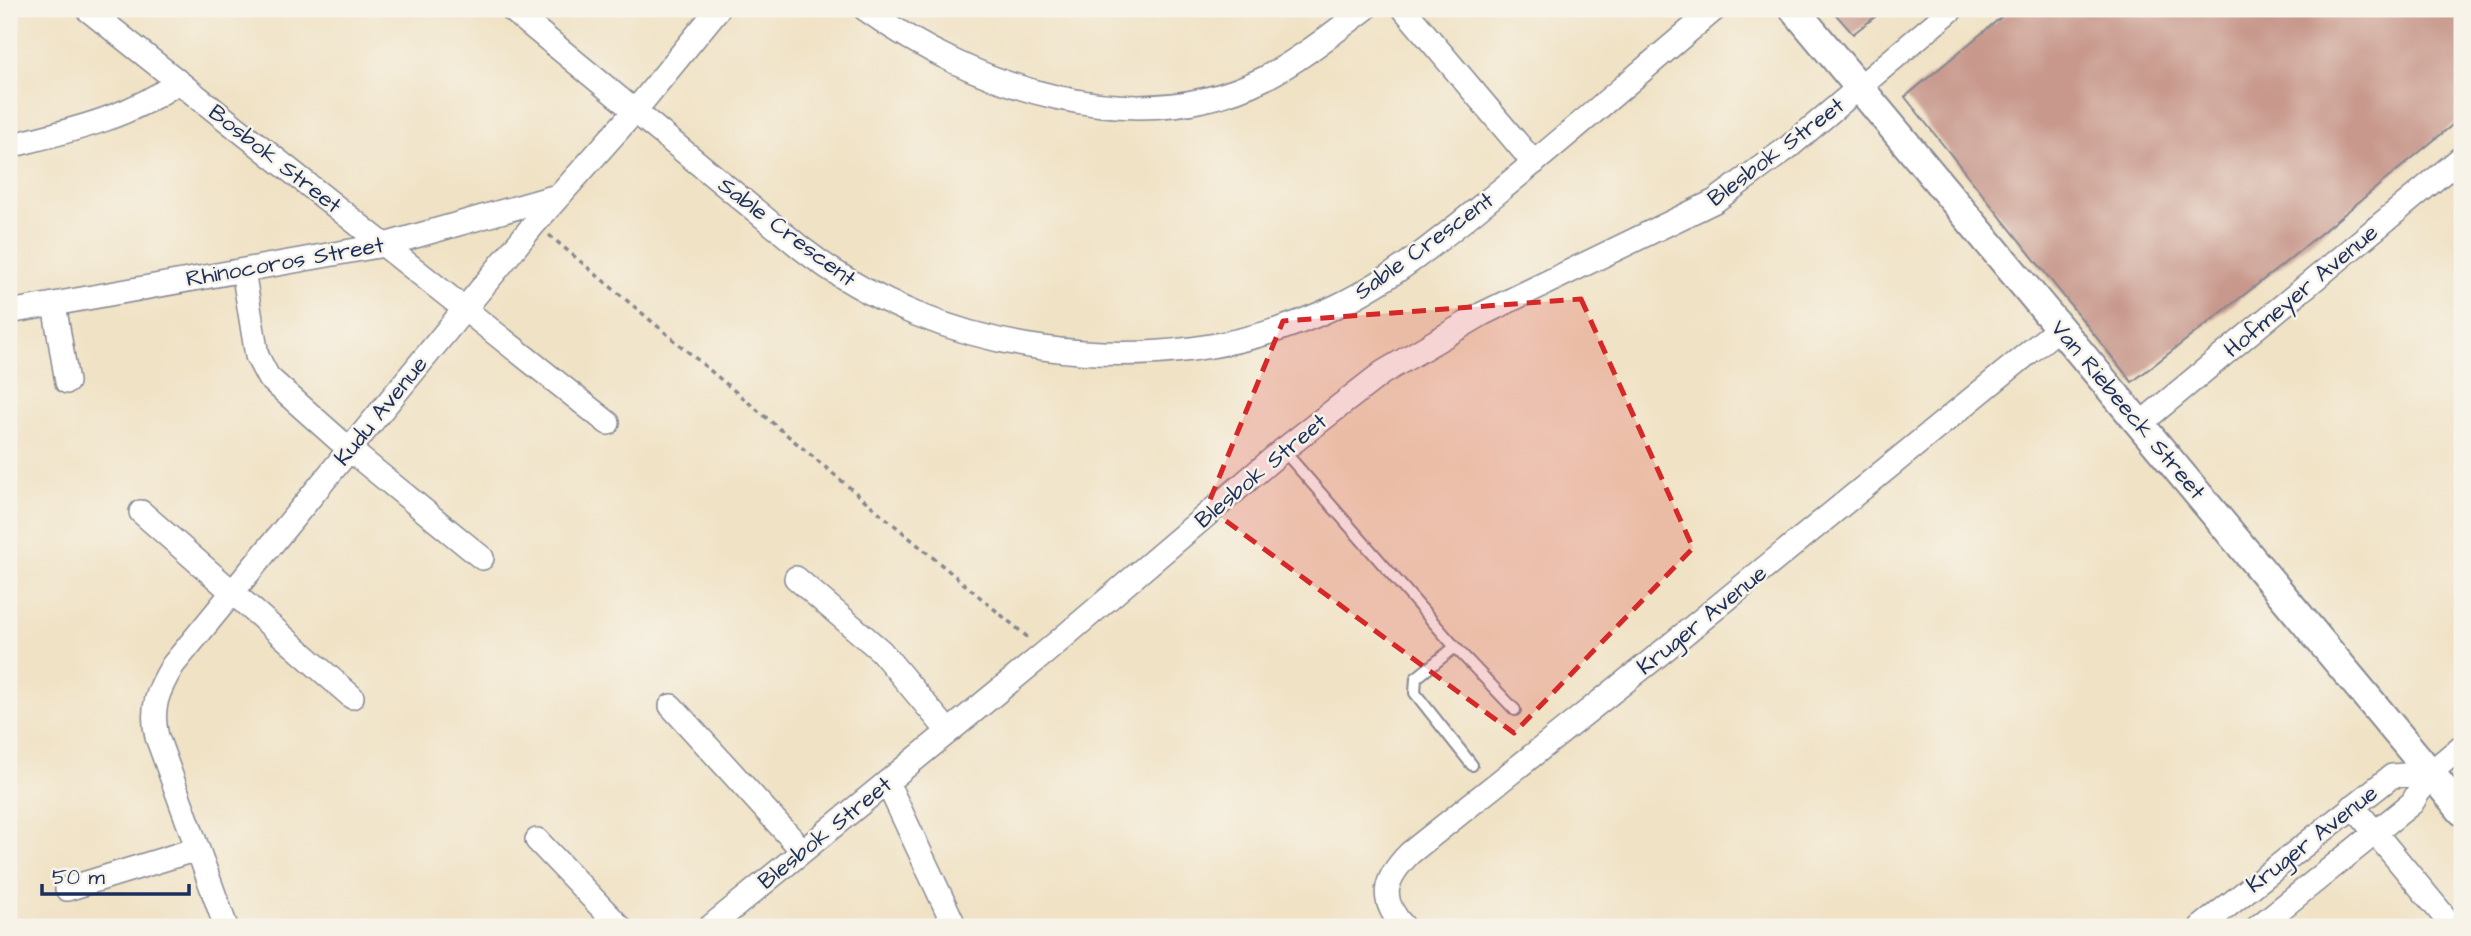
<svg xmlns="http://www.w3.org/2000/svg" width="2471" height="936" viewBox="0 0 2471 936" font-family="'Architects Daughter',sans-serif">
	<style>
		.building { fill: #c8988c }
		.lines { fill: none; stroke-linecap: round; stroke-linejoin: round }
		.service-casing { stroke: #868892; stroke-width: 14 }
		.minor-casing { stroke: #868892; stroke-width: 26 }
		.tertiary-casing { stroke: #868892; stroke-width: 32 }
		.path { stroke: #868892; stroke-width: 3.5; stroke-dasharray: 5 5; stroke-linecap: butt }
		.service { stroke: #fff; stroke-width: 10 }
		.minor { stroke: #fff; stroke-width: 23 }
		.tertiary { stroke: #fff; stroke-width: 28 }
		.marked { fill: #d62828; fill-opacity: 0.2; stroke: #d62828; stroke-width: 5; stroke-dasharray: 14 9; stroke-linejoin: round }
		.labels { text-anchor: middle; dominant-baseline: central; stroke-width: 5; stroke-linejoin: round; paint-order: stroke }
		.street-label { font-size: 23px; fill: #1b2f5e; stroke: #f7f3e8 }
	</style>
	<rect width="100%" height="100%" fill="#f7f3e8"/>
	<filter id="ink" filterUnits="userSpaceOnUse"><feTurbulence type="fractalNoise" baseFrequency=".0143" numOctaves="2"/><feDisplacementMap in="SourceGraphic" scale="14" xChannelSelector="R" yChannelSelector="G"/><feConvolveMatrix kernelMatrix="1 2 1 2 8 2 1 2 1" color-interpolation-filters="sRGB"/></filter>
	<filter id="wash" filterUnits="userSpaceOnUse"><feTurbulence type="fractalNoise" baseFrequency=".00686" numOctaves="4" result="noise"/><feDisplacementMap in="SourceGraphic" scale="28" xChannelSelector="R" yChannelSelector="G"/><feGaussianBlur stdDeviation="1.57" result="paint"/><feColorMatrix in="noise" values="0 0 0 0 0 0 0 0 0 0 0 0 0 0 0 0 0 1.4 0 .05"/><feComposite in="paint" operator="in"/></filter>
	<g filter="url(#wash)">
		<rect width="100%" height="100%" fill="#f0e2c5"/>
		<g id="blocks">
			<path class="building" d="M1831,9H1885L1853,34Z
				M2011,9H2462V117L2281,266L2132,382L1905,97Z"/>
		</g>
	</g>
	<g filter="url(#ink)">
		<use href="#blocks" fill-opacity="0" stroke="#868892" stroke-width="2"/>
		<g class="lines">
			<g class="service-casing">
				<path id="service" d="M1283,450L1455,647L1515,710
					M1455,647L1416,678L1415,693L1472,765"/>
			</g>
			<g class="minor-casing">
				<path id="minor" d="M87,9L608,423
					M511,9L801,248C870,302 956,336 1043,348C1143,362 1246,350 1337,306C1395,278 1447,234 1497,193C1571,133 1642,70 1715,9
					M865,9C975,88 1135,143 1265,78C1301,59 1333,33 1365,9
					M1404,9L1534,163
					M9,146C68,131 127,119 178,82
					M243,270L257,356L268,377L350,450L482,558
					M54,304L67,382
					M9,312L384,245L557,196
					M2140,424L2462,157
					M141,512L352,697
					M796,578L881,651L948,731
					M671,706L802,850
					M887,782L955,927
					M2353,806L2453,927
					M537,840L620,927
					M67,889L197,849
					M226,927L157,737C150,708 158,690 173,665L535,223L634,112L718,9
					M710,927L1046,652L1283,450L1382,373L1482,314L1715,201L1790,146L1952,9
					M1404,927C1378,899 1384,879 1410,853L1651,661L2059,328
					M2201,927L2392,776L2430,773
					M2258,927L2412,803L2430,773L2462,746"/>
			</g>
			<g class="tertiary-casing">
				<path id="tertiary" d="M1794,9L2462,811"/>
			</g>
			<path class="path" d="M549,235L1031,640"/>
			<use href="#service" class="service"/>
			<use href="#minor" class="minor"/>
			<use href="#tertiary" class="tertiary"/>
		</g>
	</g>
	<path class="marked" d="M1581,299L1693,548L1514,733L1207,507L1283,321Z"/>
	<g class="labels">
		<g class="street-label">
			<text transform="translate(1776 152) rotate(-37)">Blesbok Street</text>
			<text transform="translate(275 159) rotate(38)">Bosbok Street</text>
			<text transform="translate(787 232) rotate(37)">Sable Crescent</text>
			<text transform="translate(1424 246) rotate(-36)">Sable Crescent</text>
			<text transform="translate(285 262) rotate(-10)">Rhinocoros Street</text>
			<text transform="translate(2301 291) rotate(-40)">Hofmeyer Avenue</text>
			<text transform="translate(2128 410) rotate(50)">Van Riebeeck Street</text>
			<text transform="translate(381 411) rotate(-51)">Kudu Avenue</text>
			<text transform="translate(1261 471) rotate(-40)">Blesbok Street</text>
			<text transform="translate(1702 620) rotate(-39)">Kruger Avenue</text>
			<text transform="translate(825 833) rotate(-39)">Blesbok Street</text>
			<text transform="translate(2312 839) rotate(-38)">Kruger Avenue</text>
		</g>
	</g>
	<rect width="2471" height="936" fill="none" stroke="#f7f3e8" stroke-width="35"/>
	<path d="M42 884v10h147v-10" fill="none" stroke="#1b2f5e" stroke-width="3.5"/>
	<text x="52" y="884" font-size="21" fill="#1b2f5e" stroke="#f7f3e8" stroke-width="5" paint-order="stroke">50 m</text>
</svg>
